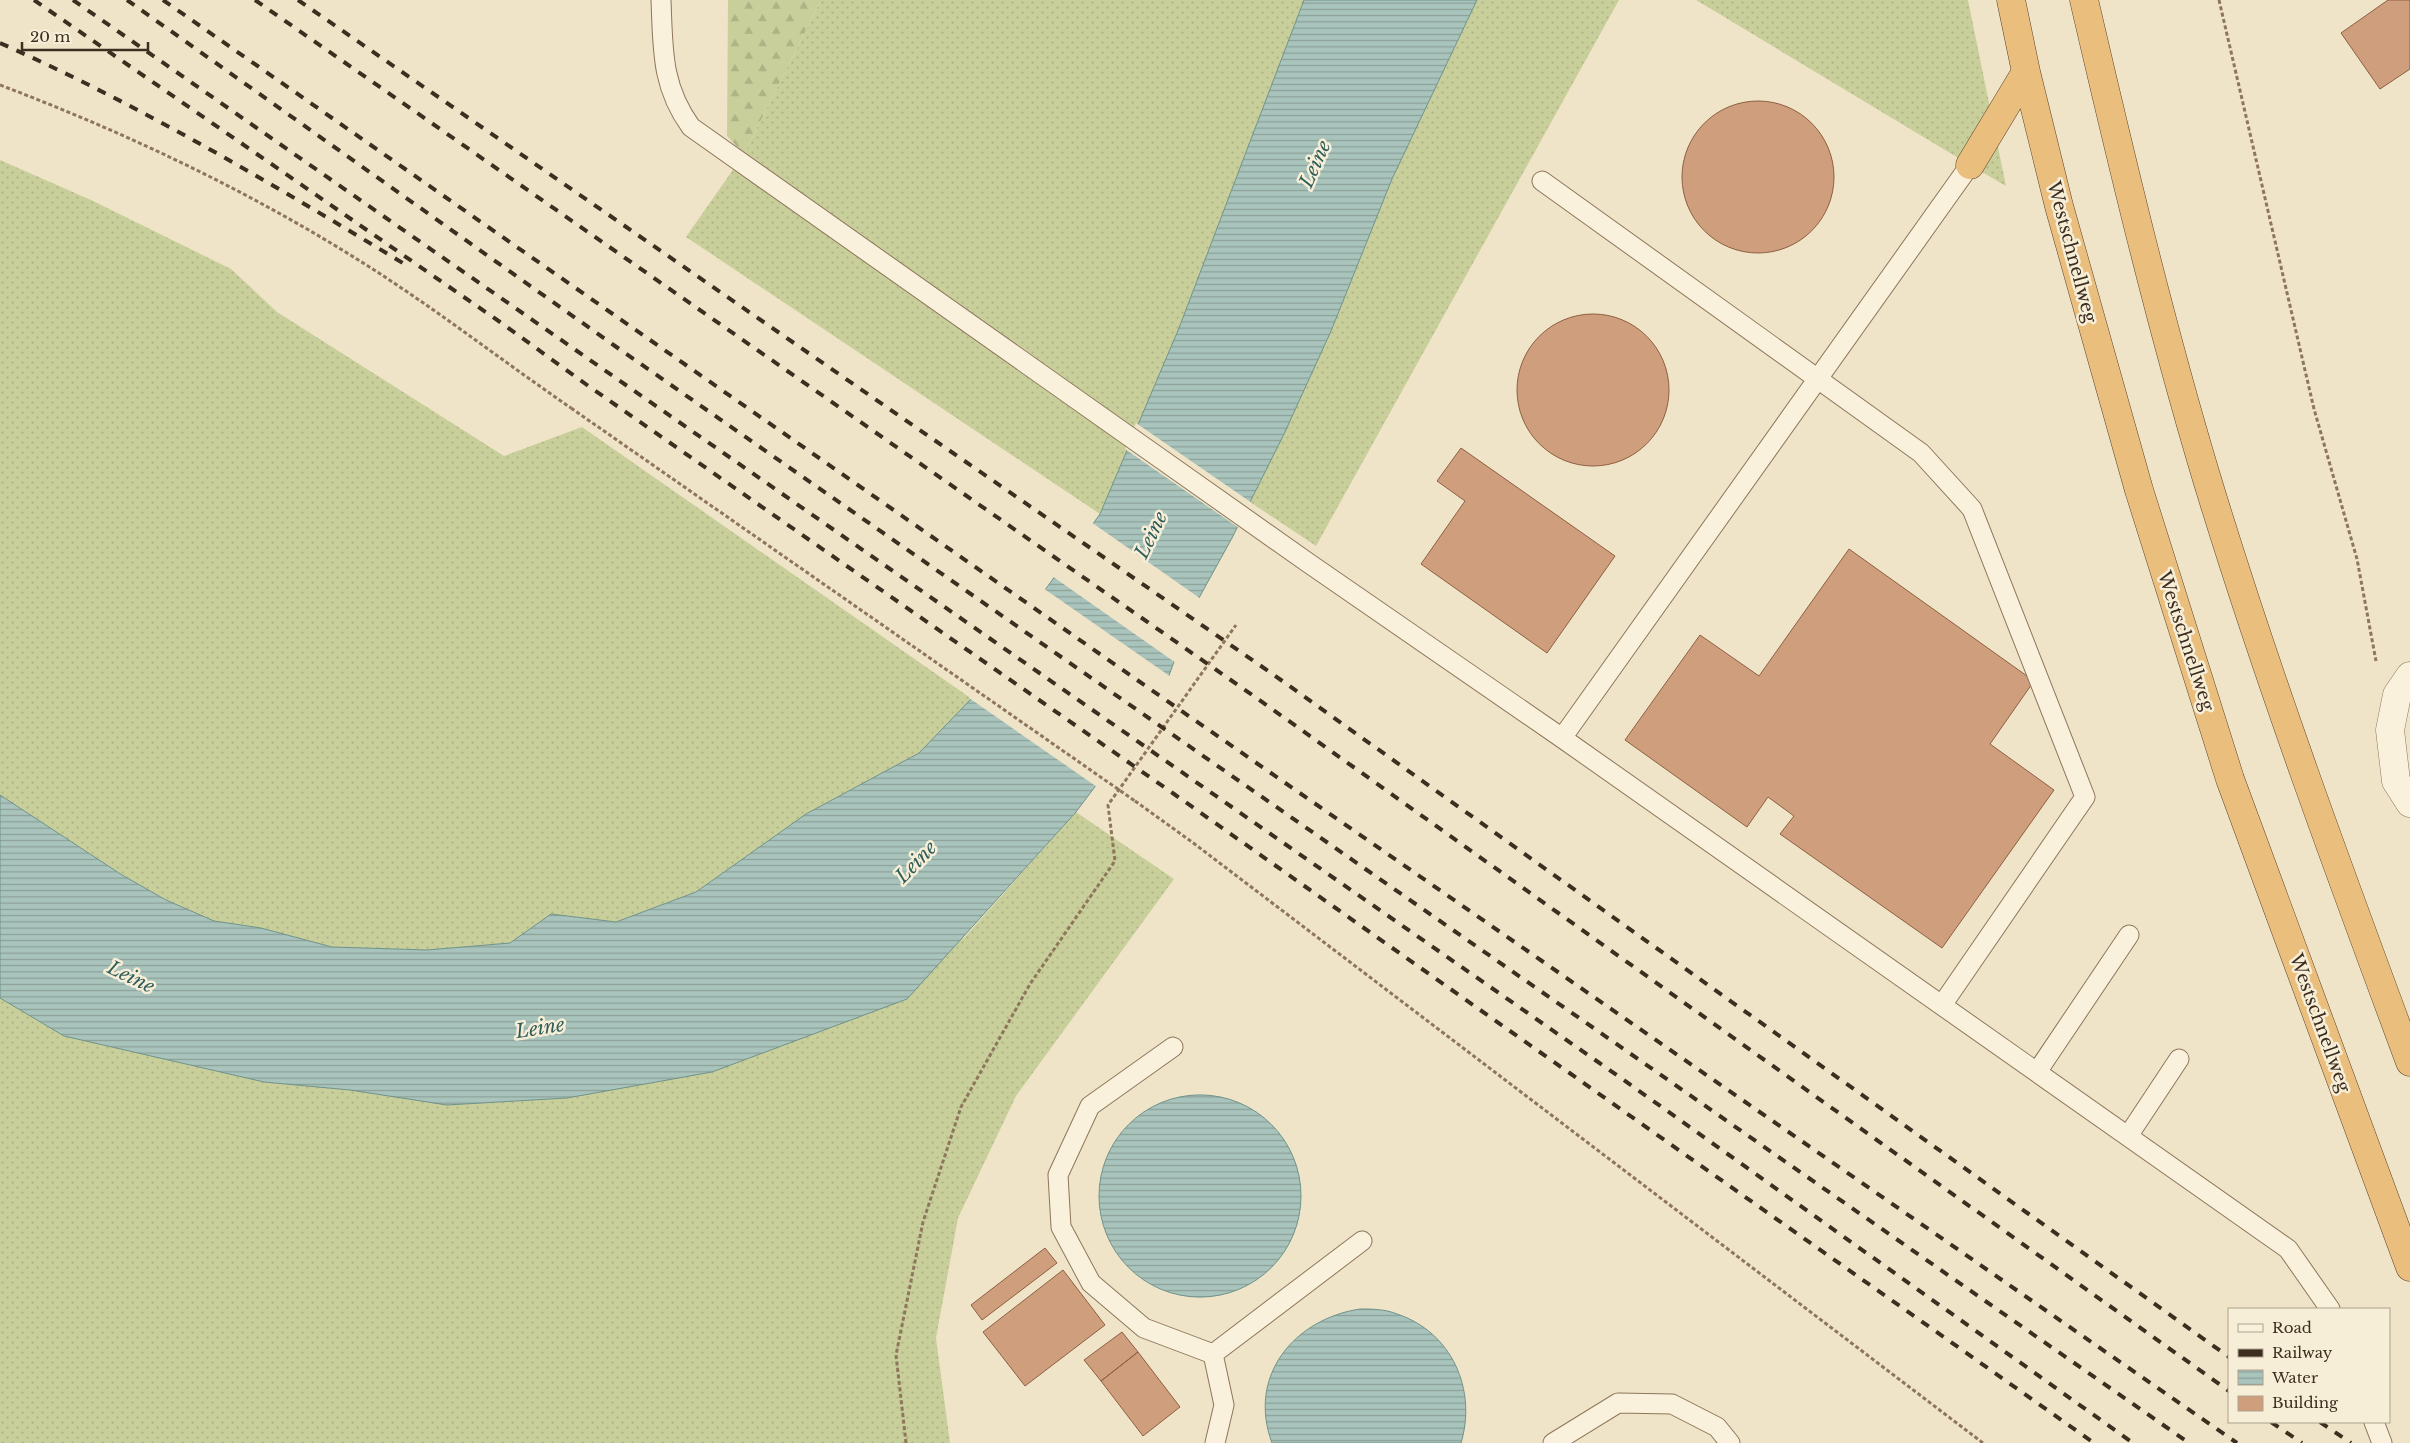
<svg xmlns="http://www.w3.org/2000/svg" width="2410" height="1443" viewBox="0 0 2410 1443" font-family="'Libre Baskerville',serif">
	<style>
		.grass { fill: url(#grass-dots) }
		.forest { fill: url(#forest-firs) }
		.water { fill: url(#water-rules); stroke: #6f938a }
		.pier { fill: #f0e4c8 }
		.building { fill: #cf9f7d; stroke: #8d5f41 }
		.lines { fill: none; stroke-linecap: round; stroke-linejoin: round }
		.service-casing { stroke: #8d765c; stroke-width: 21 }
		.minor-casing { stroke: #8d765c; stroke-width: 29 }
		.trunk-casing { stroke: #5b4430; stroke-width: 29 }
		.path { stroke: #8d765c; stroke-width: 3; stroke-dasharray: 4 2.5; stroke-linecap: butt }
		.service { stroke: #faf1dc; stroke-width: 19 }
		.minor { stroke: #faf1dc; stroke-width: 28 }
		.trunk { stroke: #eabe7c; stroke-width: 28 }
		.rail { stroke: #3d2e20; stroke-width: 4; stroke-dasharray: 9 9; stroke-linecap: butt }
		.path-bridge { stroke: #8d765c; stroke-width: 3; stroke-dasharray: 4 2.5; stroke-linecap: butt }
		.labels { text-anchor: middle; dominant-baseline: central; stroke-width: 5; stroke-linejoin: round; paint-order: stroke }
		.street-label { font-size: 18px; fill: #3d2e20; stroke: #f7eed8 }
		.water-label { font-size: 19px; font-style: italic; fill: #2f5d5a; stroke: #f7eed8 }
	</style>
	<defs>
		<pattern id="grass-dots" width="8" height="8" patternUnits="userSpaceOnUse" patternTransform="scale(1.25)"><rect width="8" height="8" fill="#c9cf9b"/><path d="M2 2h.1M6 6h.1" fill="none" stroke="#aeb285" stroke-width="1.8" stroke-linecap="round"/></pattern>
		<pattern id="forest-firs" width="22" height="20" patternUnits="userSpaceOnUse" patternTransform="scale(1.25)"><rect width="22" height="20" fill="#c9cf9b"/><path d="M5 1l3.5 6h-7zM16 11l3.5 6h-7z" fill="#aeb285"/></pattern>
		<pattern id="water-rules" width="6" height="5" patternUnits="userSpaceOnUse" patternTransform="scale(1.25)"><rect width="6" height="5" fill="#a9c4bc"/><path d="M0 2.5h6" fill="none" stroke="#8ba098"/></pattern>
	</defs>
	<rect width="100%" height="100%" fill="#f0e4c8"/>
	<path class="grass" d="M821,0H1304L1179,328L1100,514L686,237L744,154Z
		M1477,0H1619L1316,546L1250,502L1331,331L1392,179Z
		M1696,0H1968L2006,186L1970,165Z
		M0,160L91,200L231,269L277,312L504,456L582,427L972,699L919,753L806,814L696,892L616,922L551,914L510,943L427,950L332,947L262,928L214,921L166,900L122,875L0,795Z
		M1076,812L1174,879L1016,1096L958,1218L936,1338L950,1443H0V998L64,1036L264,1082L350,1090L712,1072L793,1041L965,937Z"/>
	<path class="forest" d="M728,0H821L744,154L727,136Z"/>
	<path class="water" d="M1304,0H1477L1392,179L1331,331L1284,434L1232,538L1194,607L1160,700L1076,812L907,999L712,1072L567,1098L447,1105L350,1090L264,1082L64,1036L0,998V795L122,875L166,900L214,921L261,928L332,947L427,950L510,943L551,914L616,922L696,892L806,814L919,753L972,698L1032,608L1100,514L1179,328Z
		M1099 1196a101 101 0 1 1 202 0a101 101 0 1 1-202 0Z
		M1360,1309C1372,1309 1385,1309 1397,1314C1452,1332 1477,1390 1461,1443H1272C1247,1376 1294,1319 1360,1309Z"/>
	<path class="pier" d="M1136,423L1252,503L1239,528L1125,449Z
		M1091,522L1201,599L1176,663L1052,576Z
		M1043,588L1171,677L1162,701L1097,787L969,698Z"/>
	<path class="building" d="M2388,0H2410V69L2380,89L2341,33Z
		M1682 177a76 76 0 1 1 152 0a76 76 0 1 1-152 0Z
		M1517 390a76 76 0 1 1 152 0a76 76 0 1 1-152 0Z
		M1461,448L1615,556L1547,653L1421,564L1465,501L1437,481Z
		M1849,549L2034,681L1990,744L2054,790L1942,948L1780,834L1794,816L1768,797L1747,827L1625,740L1700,635L1759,676Z
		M1045,1248L1057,1263L982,1320L971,1305Z
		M1063,1270L1105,1325L1025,1386L983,1332Z
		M1122,1332L1138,1352L1101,1381L1084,1360Z
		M1138,1352L1180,1407L1143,1436L1101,1381Z"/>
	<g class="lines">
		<g class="service-casing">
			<path id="service" d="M661,0C663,48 661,86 691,127L1307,562L1562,738L2288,1249L2330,1309
				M1542,181L1921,453L1972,509L2085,797L1942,1005
				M1562,738L1970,165
				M1173,1047L1090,1106L1058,1175L1061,1227L1091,1283L1144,1328L1213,1354L1224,1405L1215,1443
				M2037,1072L2129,935
				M2128,1136L2179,1059
				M1213,1354L1362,1241
				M2374,1422L2382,1443
				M1553,1443L1618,1403L1672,1404L1717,1427L1730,1443"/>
		</g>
		<g class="minor-casing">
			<path id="minor" d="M2410,676L2397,695L2390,730L2396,781L2410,803"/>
		</g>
		<g class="trunk-casing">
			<path id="trunk" d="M2011,0L2026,72L2059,206L2139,490L2230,779L2410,1267
				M2084,0C2121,159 2159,319 2206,476C2266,674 2338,868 2410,1062
				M1970,165L2026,72"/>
		</g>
		<path class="path" d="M2219,0L2314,409L2357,559L2376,661
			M0,85C124,132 247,190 360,261C432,306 501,360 571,408
			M1135,801L1192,842L1983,1443
			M906,1443L896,1355L923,1222L961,1107L1030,984L1115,861L1108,805L1236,625"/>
		<use href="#service" class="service"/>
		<use href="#minor" class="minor"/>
		<use href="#trunk" class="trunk"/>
		<path class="rail" d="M34,0L500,322L587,385L1174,794L2094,1443
			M73,0L1621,1078L2133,1443
			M127,0L615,346L2189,1443
			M163,0L1193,719L2237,1443
			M255,0L1258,699L2229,1391
			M298,0L1274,675L2229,1357
			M0,43C142,106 274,185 406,265
			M2271,1422L2302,1443
			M2320,1422L2351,1443"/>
		<path class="path-bridge" d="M571,408L1135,801"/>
	</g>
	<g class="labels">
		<g class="street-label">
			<text transform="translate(2072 252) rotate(75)">Westschnellweg</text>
			<text transform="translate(2186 641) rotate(72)">Westschnellweg</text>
			<text transform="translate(2320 1023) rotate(70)">Westschnellweg</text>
		</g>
		<g class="water-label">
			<text transform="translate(1315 164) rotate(-66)">Leine</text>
			<text transform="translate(1151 535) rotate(-64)">Leine</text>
			<text transform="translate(916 862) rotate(-46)">Leine</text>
			<text transform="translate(131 977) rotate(26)">Leine</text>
			<text transform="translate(540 1028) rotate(-9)">Leine</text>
		</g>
	</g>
	<rect x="2228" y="1308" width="162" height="115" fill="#f7eed8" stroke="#ada18e"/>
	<rect x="2238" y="1324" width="25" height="8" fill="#faf1dc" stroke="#ada18e"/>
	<text x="2272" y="1333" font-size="15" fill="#3d2e20">Road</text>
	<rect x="2238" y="1349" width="25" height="8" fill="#3d2e20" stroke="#ada18e"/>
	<text x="2272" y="1358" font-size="15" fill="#3d2e20">Railway</text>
	<rect x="2238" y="1370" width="25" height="15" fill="url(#water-rules)" stroke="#ada18e"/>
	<text x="2272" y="1383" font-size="15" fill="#3d2e20">Water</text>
	<rect x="2238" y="1396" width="25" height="15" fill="#cf9f7d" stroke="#ada18e"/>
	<text x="2272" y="1408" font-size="15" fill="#3d2e20">Building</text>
	<path d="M22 42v8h126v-8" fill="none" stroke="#3d2e20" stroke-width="2.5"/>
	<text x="30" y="42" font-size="15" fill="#3d2e20" stroke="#f7eed8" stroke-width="4" paint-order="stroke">20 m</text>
</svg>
